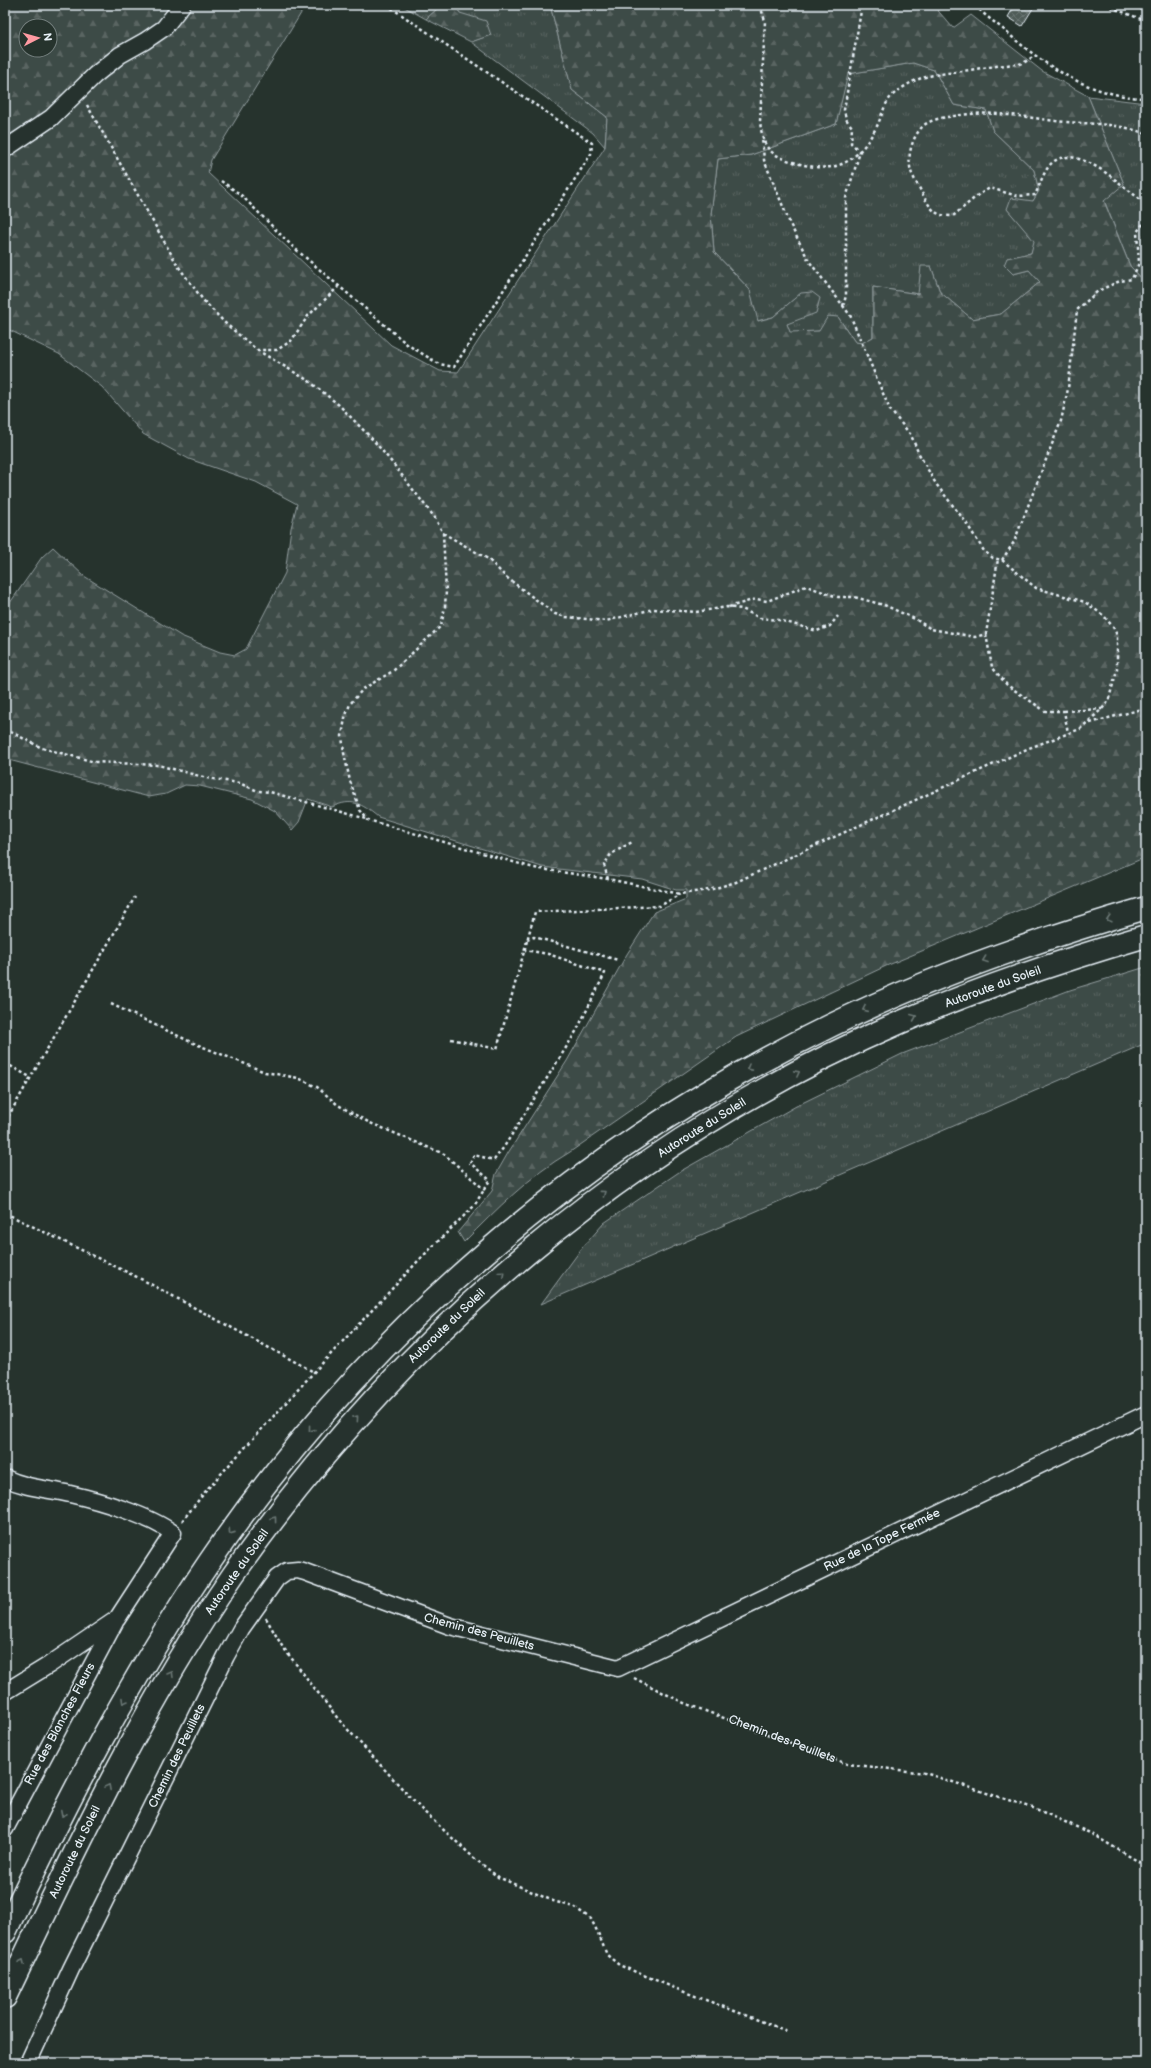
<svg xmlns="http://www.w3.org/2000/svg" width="1151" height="2068" viewBox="0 0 1151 2068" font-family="'Balsamiq Sans',sans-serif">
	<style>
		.grass { fill: url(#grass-tufts); stroke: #939ea0 }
		.forest { fill: url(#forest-firs); stroke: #939ea0; fill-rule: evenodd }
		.building { fill: url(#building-cross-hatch); stroke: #e8f1f8 }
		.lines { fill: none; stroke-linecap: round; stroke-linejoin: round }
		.minor-casing { stroke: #e8f1f8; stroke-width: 19 }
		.motorway-casing { stroke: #e8f1f8; stroke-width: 25 }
		.path { stroke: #e8f1f8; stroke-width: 2.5; stroke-dasharray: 3 3; stroke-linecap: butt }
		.minor { stroke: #26332d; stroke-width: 16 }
		.motorway { stroke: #26332d; stroke-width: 22 }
		.oneway { stroke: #6a7674 }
		.labels { text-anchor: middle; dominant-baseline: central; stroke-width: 3; stroke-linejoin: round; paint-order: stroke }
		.street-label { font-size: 12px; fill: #e8f1f8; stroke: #26332d }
	</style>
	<defs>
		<pattern id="grass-tufts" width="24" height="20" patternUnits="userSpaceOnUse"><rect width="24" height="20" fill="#3e4b47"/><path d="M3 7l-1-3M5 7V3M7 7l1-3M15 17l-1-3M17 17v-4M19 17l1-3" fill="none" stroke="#5a6562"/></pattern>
		<pattern id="forest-firs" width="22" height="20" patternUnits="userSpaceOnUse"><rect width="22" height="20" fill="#3e4b47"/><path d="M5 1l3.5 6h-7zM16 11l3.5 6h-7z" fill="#5a6562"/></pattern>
		<pattern id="building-cross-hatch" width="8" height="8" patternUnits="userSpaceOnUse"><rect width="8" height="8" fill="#505c59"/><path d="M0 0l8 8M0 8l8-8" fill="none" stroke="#697472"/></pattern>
	</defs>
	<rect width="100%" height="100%" fill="#26332d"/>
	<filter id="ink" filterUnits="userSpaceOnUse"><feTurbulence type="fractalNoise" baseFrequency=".025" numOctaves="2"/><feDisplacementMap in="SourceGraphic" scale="8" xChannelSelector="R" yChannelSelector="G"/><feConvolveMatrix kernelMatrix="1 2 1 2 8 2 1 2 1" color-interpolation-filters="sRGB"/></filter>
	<g filter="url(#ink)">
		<path class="grass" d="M401,5H435L437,9L426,19Z
			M454,5H550L572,90L607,117L605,147L593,133L471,42L490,35L460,13Z
			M913,63L934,70L954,105L986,110L993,131L1034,170L1039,191L1033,201L1007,209L1035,241L1031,253L1007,258L1013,274L1029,270L1040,282L1001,314L972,319L940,292L931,266L918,294L873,287V337L862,343L855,342L838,317L819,331L790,333L787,324L801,293L773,317L757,321L750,290L714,252L711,214L718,159L751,155L836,124L847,74Z
			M1088,96L1146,103V283L1130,266L1104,200L1124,184Z
			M1146,967V1043L541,1304L582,1248L604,1223L679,1172L798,1105L902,1054L1070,990Z"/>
		<path class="forest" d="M5,5H306L211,160L208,173L391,345L440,371L458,372L605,147L607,117L572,90L550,5H933L953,28L971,15L1042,71L1088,96L1124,184L1104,201L1130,266L1146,283V857L886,966L736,1037L570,1152C529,1176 497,1209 464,1242L458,1232L492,1191L496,1174L508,1153L567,1061L627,954L654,912L686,899V890H676L642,879L542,867L378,817C361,803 352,798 332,807L308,799L299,822L292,830L275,811L252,799L200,786L185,785L166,794L149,797L5,759V610L42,557L53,547L84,576L181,636L220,652L235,655L246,649L285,573L291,528L297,504L256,482L189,459L143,434L102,387L59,354L5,328ZM26,26H50V50H26ZM913,63L934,70L954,105L986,110L993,131L1034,170L1039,191L1033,201L1011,198L1007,209L1034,241L1031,253L1007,258L1004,265L1013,274L1029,270L1040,282L1001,314L972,319L940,292L931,266H921L918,294L873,287V337L862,343L855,342L838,317L828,316L819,331L790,332L787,324L816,313L820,298L812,292L801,293L773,317L758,321L750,290L714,252L711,214L718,159L751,155L836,124L848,74Z
			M435,5H454L460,13L486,21L491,35L471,42L426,19L437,9Z"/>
		<path class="building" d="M1015,5H1035L1022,26L1008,17Z"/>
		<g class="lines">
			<g class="minor-casing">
				<path id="minor" d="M5,149L51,118L95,75L120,55L145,41L164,28L182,5
					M5,1478C26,1488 48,1489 70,1494C101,1501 148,1515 173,1533L117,1619L49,1665L5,1692
					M5,1829L115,1622
					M28,2063L71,1969L226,1656L241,1629L277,1578L287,1571L298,1570L305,1572L450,1626L618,1668L1146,1414"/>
			</g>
			<g class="motorway-casing">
				<path id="motorway" d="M5,1932C65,1805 130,1678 210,1561C366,1332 582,1146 832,1025C932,976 1039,939 1146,908
					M5,1997C74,1853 142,1707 233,1575C401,1335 630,1139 901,1022C980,988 1063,960 1146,936"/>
			</g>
			<path class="path" d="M760,5L765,21L760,122C763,146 767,153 790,161C833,175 854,167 876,128C881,119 883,107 890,98C895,92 905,86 912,82C926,75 941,74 956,72C977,69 998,65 1019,64L1025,62L1034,56
				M975,5C984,15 993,21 1003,29C1043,65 1090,97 1146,98
				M1105,5L1146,21
				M87,105L178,266L203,300L225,323L257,350H277L291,341L308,316L338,287
				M1146,134C1114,121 1082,125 1048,120C1012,115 985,110 948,117C940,118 930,120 923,126C911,138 906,159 912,174C915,181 919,187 922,193C927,202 931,211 941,215C945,216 950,216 953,216L978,195L990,188L1017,196L1035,195C1040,185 1044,169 1053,162C1079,142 1125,189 1146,204
				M221,181L240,194L292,246L408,345L439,364L454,367L591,154L592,143L387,5
				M843,306L846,296V198L860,152L851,143L852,127L846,119L844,110L862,5
				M257,350L309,381L339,405L374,441L394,465L435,518L443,533L446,591L445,607L441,626L393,671L363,689L350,704L345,718L342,736L344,753L350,781L360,810L368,820L534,868L608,879L680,894L709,890L736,882L1029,748L1080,729L1102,709L1108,702L1117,670V635L1113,627L1104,616L1085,602L1036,588L1002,560L993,558L984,551L965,521L936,484L918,452L911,435L890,410L850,315L809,261L791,226L764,160L762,138
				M443,533L488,559L506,577L555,614L566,617L606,621L653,609L696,612L727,607L742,609L760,618L779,620L817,631L830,626L838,616
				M1002,560L1014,542L1061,421L1068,389L1077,310L1098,291L1120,281L1132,279L1139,263L1137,232L1146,220
				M729,607L756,599L767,601L806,586L838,597H854L884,605L915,619L931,629L975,637L986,634L998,559
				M986,634L992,667L1007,685L1045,711H1064L1068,733
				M1064,711L1102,709
				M1090,723L1146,708
				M5,729L42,748L95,762L158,765L207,778L239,783L258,791L270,792L367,819
				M608,879L604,865L611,854L634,841
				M527,940L534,937L618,960
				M111,1004L191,1042L265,1072L298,1078L317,1087L338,1105L368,1122L444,1154L485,1190
				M451,1039L497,1049L535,912L660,906L680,894
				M5,1063L30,1077
				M5,1122L135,897
				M5,1213L143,1280L314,1372
				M182,1521L209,1487L314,1372L419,1260L474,1206L490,1180L470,1163L474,1155L494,1160L504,1147L577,1030L605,973L548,954L525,950
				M266,1618L282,1646L339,1720L422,1810L474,1858L498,1877L553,1901L574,1907L591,1919L598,1933L607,1955L619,1965L682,1991L787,2031
				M634,1678L684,1703L847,1764L925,1773L1036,1809L1090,1833L1146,1866"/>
			<use href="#minor" class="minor"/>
			<use href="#motorway" class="motorway"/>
		</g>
		<defs><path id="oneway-chevron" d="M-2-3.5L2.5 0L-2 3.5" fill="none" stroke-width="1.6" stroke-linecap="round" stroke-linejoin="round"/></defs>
		<g class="oneway">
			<use href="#oneway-chevron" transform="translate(1109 919) rotate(163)"/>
			<use href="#oneway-chevron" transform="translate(985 960) rotate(160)"/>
			<use href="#oneway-chevron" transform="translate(865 1009) rotate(156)"/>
			<use href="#oneway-chevron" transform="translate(914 1017) rotate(-22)"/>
			<use href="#oneway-chevron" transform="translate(749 1068) rotate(151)"/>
			<use href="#oneway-chevron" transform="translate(797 1073) rotate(-28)"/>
			<use href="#oneway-chevron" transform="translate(603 1193) rotate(-36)"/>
			<use href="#oneway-chevron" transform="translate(502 1274) rotate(-41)"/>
			<use href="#oneway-chevron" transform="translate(356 1418) rotate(-49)"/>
			<use href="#oneway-chevron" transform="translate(311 1429) rotate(129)"/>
			<use href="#oneway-chevron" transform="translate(274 1519) rotate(-53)"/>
			<use href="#oneway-chevron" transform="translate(231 1532) rotate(125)"/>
			<use href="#oneway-chevron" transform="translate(171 1674) rotate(-59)"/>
			<use href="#oneway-chevron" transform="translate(124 1701) rotate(120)"/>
			<use href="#oneway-chevron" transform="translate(108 1787) rotate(-62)"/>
			<use href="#oneway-chevron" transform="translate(63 1814) rotate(117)"/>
			<use href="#oneway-chevron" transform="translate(22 1962) rotate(-65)"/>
		</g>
	</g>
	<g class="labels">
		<g class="street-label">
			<text transform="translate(993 987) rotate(-20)">Autoroute du Soleil</text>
			<text transform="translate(702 1128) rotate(-32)">Autoroute du Soleil</text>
			<text transform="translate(447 1326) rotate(-44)">Autoroute du Soleil</text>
			<text transform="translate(882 1540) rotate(-26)">Rue de la Tope Fermée</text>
			<text transform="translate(237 1572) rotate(-55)">Autoroute du Soleil</text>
			<text transform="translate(479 1632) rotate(15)">Chemin des Peuillets</text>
			<text transform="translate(60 1724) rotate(-62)">Rue des Blanches Fleurs</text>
			<text transform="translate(782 1739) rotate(21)">Chemin des Peuillets</text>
			<text transform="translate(177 1756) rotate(-64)">Chemin des Peuillets</text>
			<text transform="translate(75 1852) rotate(-64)">Autoroute du Soleil</text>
		</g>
	</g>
	<rect width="1151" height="2068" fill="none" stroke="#26332d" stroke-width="20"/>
	<rect x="10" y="10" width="1131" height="2048" fill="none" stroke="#e8f1f8" stroke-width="1.5" filter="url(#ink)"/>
	<g transform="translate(38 38) rotate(84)"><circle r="19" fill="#26332d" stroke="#747f7e"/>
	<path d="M0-3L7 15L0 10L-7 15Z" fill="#ff9aa2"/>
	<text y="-6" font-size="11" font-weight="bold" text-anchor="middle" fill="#e8f1f8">N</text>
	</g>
</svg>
